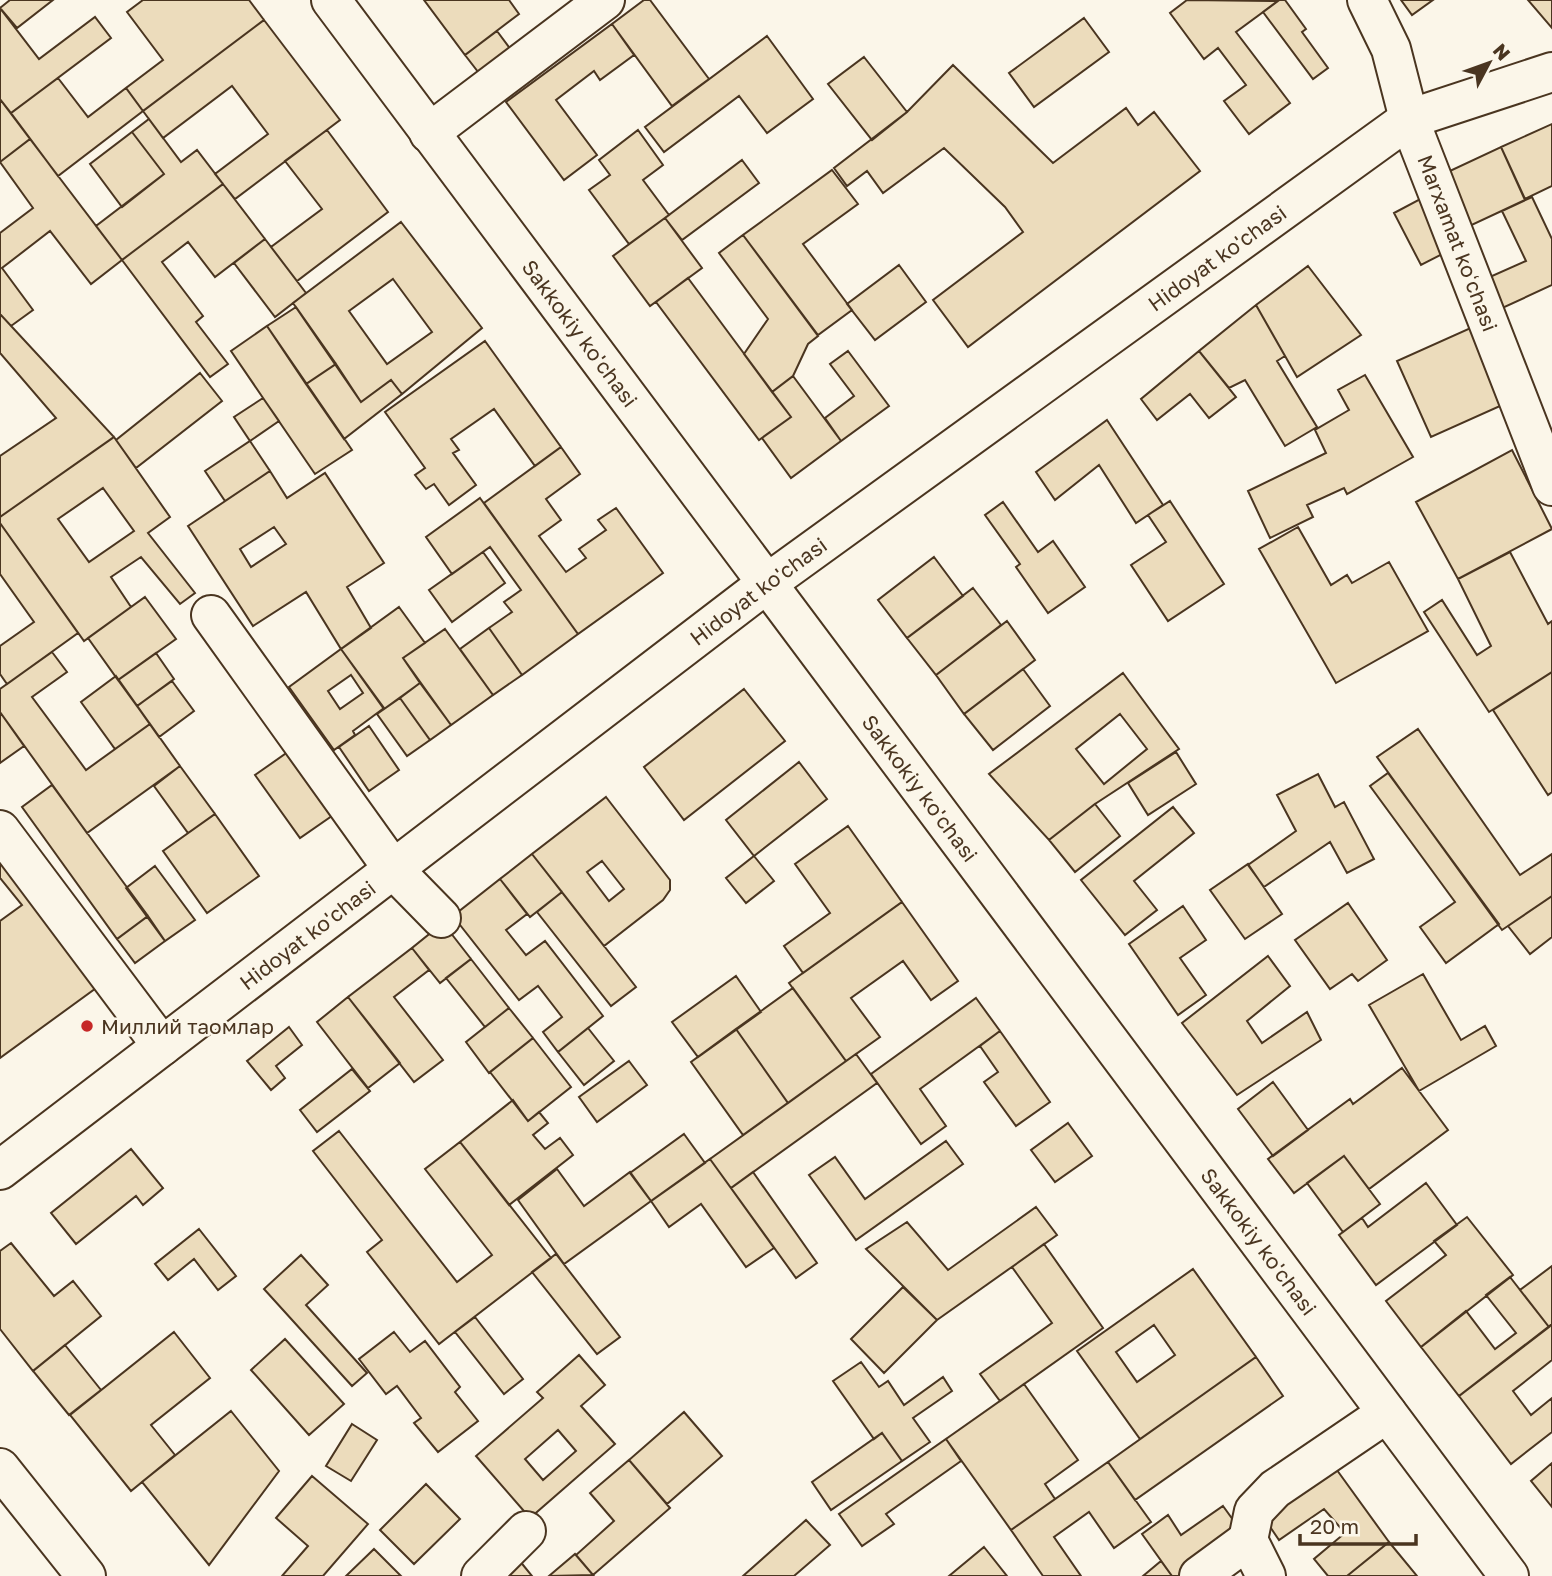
<svg xmlns="http://www.w3.org/2000/svg" width="1552" height="1576" viewBox="0 0 1552 1576" font-family="'Golos Text',sans-serif">
	<style>
		.building { fill: #ecdcbc; stroke: #4a3520; stroke-width: 2; fill-rule: evenodd }
		.lines { fill: none; stroke-linecap: round; stroke-linejoin: round }
		.minor-casing { stroke: #4a3520; stroke-width: 42 }
		.major-casing { stroke: #4a3520; stroke-width: 42 }
		.minor { stroke: #fbf6e9; stroke-width: 38 }
		.major { stroke: #fbf6e9; stroke-width: 38 }
		.poi-dot { fill: #c62828; stroke: #fbf6e9; stroke-width: 2.5 }
		.labels { text-anchor: middle; dominant-baseline: central; stroke-width: 5; stroke-linejoin: round; paint-order: stroke }
		.street-label { font-size: 21px; fill: #4a3520; stroke: #fbf6e9 }
		.poi-label { font-size: 21px; fill: #4a3520; stroke: #fbf6e9; text-anchor: start }
	</style>
	<rect width="100%" height="100%" fill="#fbf6e9"/>
	<path class="building" d="M10,0H53L17,28L0,8Z
		M143,0H249L264,20L143,111L126,88L163,60L127,12Z
		M424,0H509L519,14L465,55Z
		M644,0H650L709,79L672,106L612,24Z
		M1187,0L1278,1L1236,32L1290,103L1249,134L1224,101L1246,85L1218,48L1204,59L1170,13Z
		M1285,0L1306,29L1302,32L1328,68L1313,79L1263,12L1279,0Z
		M1401,0H1433L1412,15Z
		M1528,0H1552V28Z
		M0,8L39,59L95,17L111,38L11,113L0,99Z
		M1084,18L1109,52L1034,107L1009,73Z
		M264,20L340,120L235,199L215,174L268,134L232,86L163,138L143,111Z
		M612,24L634,55L600,80L594,71L556,100L597,155L564,180L506,102Z
		M497,31L520,62L489,86L465,55Z
		M767,36L813,99L767,133L739,96L664,152L645,127Z
		M864,57L907,112L872,140L828,84Z
		M953,65L1053,163L1126,108L1138,125L1154,112L1200,171L968,347L933,300L1023,232L1005,207L944,148L883,193L867,171L847,186L834,168L907,112Z
		M58,78L88,117L126,88L143,111L58,176L11,113Z
		M0,99L30,139L0,162Z
		M149,119L181,162L197,150L223,184L122,260L96,226L164,174L132,132Z
		M1552,124V186L1525,199L1501,147Z
		M327,130L388,212L297,281L271,247L322,209L285,161Z
		M638,130L663,165L643,180L669,215L629,244L589,190L610,175L599,160Z
		M132,132L164,174L122,207L90,164Z
		M30,139L122,260L91,284L50,231L2,268L33,310L11,326L0,314V233L33,208L0,162Z
		M1501,147L1525,200L1461,230L1437,177Z
		M742,160L759,183L682,240L665,218Z
		M832,170L858,204L803,244L852,310L818,335L743,235Z
		M223,184L265,239L215,277L188,242L162,262L203,316L196,322L228,364L210,377L122,260Z
		M1424,197L1452,249L1421,265L1394,213Z
		M1532,197L1552,239V285L1498,310L1483,280L1526,261L1502,211Z
		M665,218L702,268L650,306L613,256Z
		M401,222L482,328L402,394L391,380L361,402L293,303ZM393,279L432,332L387,364L349,311Z
		M743,235L818,336L808,344L793,376L772,392L744,354L768,319L719,253Z
		M265,239L306,293L275,317L234,263Z
		M899,265L926,302L875,340L847,304Z
		M1308,266L1361,335L1297,377L1256,305Z
		M688,278L791,417L759,440L656,302Z
		M1256,305L1285,356L1277,361L1317,427L1285,446L1245,380L1229,388L1199,351Z
		M296,307L336,364L306,384L267,326Z
		M0,314L114,437L0,517V456L56,418L0,353Z
		M267,326L352,450L315,474L231,351Z
		M1475,326L1509,402L1431,437L1397,361Z
		M485,341L561,447L535,466L494,409L451,439L459,450L453,453L476,485L449,505L434,484L426,489L415,475L425,468L385,412Z
		M848,351L889,406L841,441L825,418L854,396L830,364Z
		M1199,351L1236,397L1209,418L1190,394L1157,420L1141,399Z
		M336,364L361,402L391,380L402,394L344,439L306,384Z
		M200,373L222,401L136,468L116,440Z
		M1365,375L1413,457L1347,494L1344,488L1307,505L1313,517L1270,538L1248,491L1326,453L1315,430L1349,410L1338,390Z
		M793,376L841,441L791,478L762,438L791,417L772,392Z
		M263,398L279,421L250,441L234,417Z
		M1107,420L1163,505L1136,523L1099,465L1055,500L1036,472Z
		M114,437L170,517L148,533L195,593L180,604L141,557L111,577L131,607L84,641L0,523V517ZM103,488L134,531L89,562L58,519Z
		M250,441L270,471L225,501L205,471Z
		M561,447L580,474L546,499L561,520L539,536L566,572L586,558L579,549L606,530L598,520L616,508L663,573L578,634L484,503Z
		M1512,450L1552,529L1458,579L1416,502Z
		M270,471L287,498L325,473L384,563L347,587L371,628L341,649L306,592L253,626L188,526ZM274,527L286,544L251,567L240,549Z
		M480,498L578,634L522,675L489,628L512,612L504,602L521,590L490,547L452,574L426,537Z
		M1170,501L1224,584L1168,621L1131,565L1166,542L1148,515Z
		M1003,502L1038,552L1053,541L1085,587L1048,613L1016,567L1020,564L985,515Z
		M0,523L78,633L7,684L0,674V646L34,622L0,574Z
		M1298,527L1331,585L1347,575L1352,583L1389,562L1428,631L1336,683L1259,549Z
		M483,552L505,583L452,622L429,590Z
		M1510,552L1548,624L1552,621V672L1489,712L1424,612L1442,600L1477,655L1491,646L1458,579Z
		M934,557L963,596L907,638L878,600Z
		M973,588L1001,625L936,675L907,638Z
		M145,597L176,639L118,680L88,638Z
		M399,607L425,643L403,658L420,683L384,709L341,649Z
		M1007,621L1035,660L964,714L936,675Z
		M489,628L522,675L493,695L460,649Z
		M445,629L493,695L451,725L403,658Z
		M341,649L384,708L353,731L355,735L334,750L289,687ZM351,675L363,693L340,709L328,691Z
		M52,652L67,672L32,697L86,770L150,724L180,766L87,833L0,712V689Z
		M156,653L174,679L137,706L118,680Z
		M1023,669L1050,706L993,750L964,714Z
		M1552,672V792L1548,795L1493,710Z
		M1123,673L1179,749L1095,804L1049,840L989,774ZM1120,714L1147,749L1104,784L1076,749Z
		M116,676L150,724L115,749L81,702Z
		M172,681L194,711L159,737L137,706Z
		M420,683L451,725L430,740L400,698Z
		M744,689L785,741L684,820L644,767Z
		M400,698L430,740L407,756L377,714Z
		M0,712L24,746L0,763Z
		M369,726L399,770L369,791L339,747Z
		M1418,729L1520,875L1552,854V896L1502,930L1377,757Z
		M295,747L339,811L300,838L255,775Z
		M1176,752L1196,784L1148,815L1128,783Z
		M799,762L827,799L754,856L726,820Z
		M180,766L215,814L188,833L154,786Z
		M1388,773L1499,924L1446,963L1420,927L1455,902L1370,786Z
		M1318,774L1335,807L1344,802L1374,859L1347,873L1330,842L1264,887L1248,865L1296,831L1277,795Z
		M52,785L148,916L117,939L22,807Z
		M606,797L670,880V890L663,900L604,946L532,854ZM602,861L624,889L609,901L587,872Z
		M1095,804L1120,836L1075,872L1049,840Z
		M1173,807L1194,833L1134,881L1157,910L1125,935L1081,880Z
		M215,814L259,876L207,913L163,851Z
		M848,826L902,902L803,973L784,946L830,913L795,864Z
		M0,841L103,983L0,1058V921L22,905L0,878Z
		M532,854L562,892L530,917L500,879Z
		M754,856L774,881L746,903L726,878Z
		M1248,864L1282,914L1245,939L1210,890Z
		M155,866L195,920L165,941L126,888Z
		M500,879L527,914L506,930L526,955L545,941L603,1016L558,1052L543,1032L562,1017L538,986L519,1000L453,916Z
		M562,892L636,987L611,1006L537,912Z
		M1552,896V937L1530,954L1508,926Z
		M902,902L958,981L931,1000L903,961L851,998L880,1037L846,1061L789,983Z
		M1348,903L1387,960L1358,981L1352,974L1330,989L1295,940Z
		M1183,906L1206,940L1180,958L1206,995L1178,1015L1129,944Z
		M148,916L165,941L135,963L117,939Z
		M443,923L471,959L440,983L412,948Z
		M412,948L429,970L394,997L443,1060L414,1082L348,997Z
		M1268,956L1290,986L1247,1021L1262,1043L1307,1012L1321,1040L1237,1095L1182,1023Z
		M471,959L509,1008L485,1027L446,978Z
		M1423,974L1461,1040L1485,1026L1496,1046L1419,1091L1369,1005Z
		M736,976L761,1012L698,1057L672,1022Z
		M793,988L846,1061L788,1103L736,1029Z
		M348,997L400,1063L368,1088L317,1022Z
		M976,998L1000,1031L920,1089L946,1126L921,1144L871,1074Z
		M509,1008L533,1038L489,1073L466,1042Z
		M289,1027L302,1045L276,1066L285,1078L271,1090L247,1061Z
		M588,1028L614,1061L584,1085L558,1052Z
		M736,1029L788,1103L743,1135L691,1062Z
		M1000,1031L1050,1102L1016,1126L984,1082L998,1072L980,1046Z
		M533,1038L571,1087L528,1121L490,1072Z
		M856,1054L877,1083L731,1188L710,1159Z
		M629,1061L647,1085L597,1122L579,1097Z
		M1402,1068L1448,1130L1369,1189L1344,1156L1294,1193L1268,1159L1350,1099L1353,1104Z
		M352,1069L370,1091L317,1132L300,1110Z
		M1273,1082L1308,1130L1273,1156L1238,1109Z
		M513,1100L528,1121L539,1112L548,1123L533,1135L545,1149L560,1138L573,1155L509,1205L460,1142Z
		M1068,1123L1092,1156L1055,1182L1031,1150Z
		M339,1131L457,1282L492,1255L425,1169L460,1142L551,1258L439,1344L367,1252L382,1240L313,1151Z
		M684,1134L705,1163L651,1201L630,1173Z
		M946,1141L963,1164L856,1240L809,1175L835,1157L865,1199Z
		M131,1149L163,1188L143,1205L136,1196L76,1244L51,1213Z
		M1344,1156L1380,1204L1343,1232L1307,1183Z
		M710,1159L774,1248L746,1267L701,1204L669,1227L651,1201Z
		M557,1169L584,1206L630,1172L651,1201L564,1264L518,1200Z
		M753,1172L817,1263L796,1278L731,1188Z
		M1426,1183L1457,1225L1376,1285L1339,1235L1362,1218L1368,1227Z
		M1036,1207L1057,1235L937,1320L866,1249L907,1222L948,1270Z
		M1467,1217L1513,1275L1421,1347L1386,1301L1446,1255L1434,1241Z
		M199,1229L236,1276L218,1290L194,1259L168,1280L155,1264Z
		M11,1243L54,1296L73,1281L101,1316L33,1371L0,1329V1251Z
		M1044,1244L1103,1328L1000,1401L980,1374L1052,1323L1012,1267Z
		M556,1254L620,1337L597,1354L532,1272Z
		M301,1255L328,1285L306,1305L367,1373L352,1386L264,1289Z
		M1552,1266V1324L1549,1327L1520,1290Z
		M1193,1269L1256,1357L1140,1439L1077,1351ZM1154,1325L1175,1355L1137,1382L1116,1352Z
		M1510,1277L1549,1327L1459,1396L1421,1347L1466,1311L1495,1349L1516,1333L1486,1295Z
		M903,1287L937,1320L884,1373L851,1339Z
		M475,1317L523,1379L504,1394L455,1332Z
		M1552,1324V1360L1513,1391L1531,1415L1552,1398V1432L1511,1464L1459,1396Z
		M174,1332L210,1378L151,1425L175,1455L131,1491L70,1415Z
		M394,1332L410,1352L425,1341L460,1387L455,1392L478,1421L438,1452L414,1423L421,1418L397,1386L386,1394L359,1359Z
		M285,1339L344,1404L309,1435L251,1370Z
		M65,1345L101,1390L69,1415L33,1371Z
		M579,1355L605,1385L581,1406L615,1444L530,1518L476,1456L543,1398L537,1392ZM558,1430L576,1451L543,1480L525,1459Z
		M1256,1357L1283,1396L1135,1500L1108,1462Z
		M861,1362L879,1387L888,1381L904,1405L943,1377L952,1391L913,1418L930,1442L902,1461L882,1433L874,1439L833,1381Z
		M1024,1384L1078,1460L1045,1484L1055,1499L1011,1530L946,1439Z
		M231,1411L279,1471L209,1565L142,1482Z
		M684,1412L722,1456L667,1504L629,1460Z
		M352,1424L377,1440L351,1481L326,1466Z
		M882,1433L902,1461L831,1510L812,1482Z
		M946,1439L961,1461L886,1514L894,1524L862,1546L839,1514Z
		M629,1460L670,1508L593,1575L576,1555L614,1521L590,1493Z
		M1108,1462L1151,1522L1114,1548L1089,1512L1054,1537L1081,1576H1043L1011,1530Z
		M1552,1463V1507L1531,1481Z
		M1334,1466L1389,1542L1347,1576H1328L1314,1559L1345,1533L1324,1509L1279,1540L1264,1518Z
		M312,1476L368,1524L323,1576H282L308,1546L276,1518Z
		M426,1484L460,1519L414,1564L380,1530Z
		M1223,1506L1244,1535L1186,1576H1172L1142,1534L1168,1515L1181,1535Z
		M806,1520L830,1545L794,1576H743Z
		M1389,1542L1417,1576H1347Z
		M984,1547L1007,1576H949Z
		M374,1549L401,1576H346Z
		M575,1554L593,1575L549,1576Z
		M519,1560L532,1576H506Z
		M1161,1561L1172,1576H1143Z"/>
	<g class="lines">
		<g class="minor-casing">
			<g id="minor">
				<path id="s1" d="M331,0L1509,1576"/>
				<path d="M1367,0L1391,49L1409,119L1552,486"/>
				<path d="M429,133L605,0"/>
				<path d="M211,615L393,869L441,918"/>
				<path d="M0,830L162,1046"/>
				<path id="s2" d="M0,1170L766,584L1409,119L1552,72"/>
				<path d="M481,1576L526,1531"/>
				<path d="M1199,1576L1248,1540"/>
				<path d="M1266,1576L1248,1540L1254,1511L1275,1489L1387,1413"/>
			</g>
		</g>
		<g class="major-casing">
			<path id="major" d="M0,1468L86,1576"/>
		</g>
		<use href="#minor" class="minor"/>
		<use href="#major" class="major"/>
	</g>
	<circle class="poi-dot" cx="87" cy="1026" r="7"/>
	<g class="labels">
		<g class="street-label">
			<text transform="translate(1458 243) rotate(69)">Marxamat koʻchasi</text>
			<text stroke="none"><textPath href="#s2" startOffset="1521">Hidoyat ko'chasi</textPath></text>
			<text stroke="none"><textPath href="#s1" startOffset="416">Sakkokiy ko'chasi</textPath></text>
			<text stroke="none"><textPath href="#s2" startOffset="954">Hidoyat ko'chasi</textPath></text>
			<text stroke="none"><textPath href="#s1" startOffset="984">Sakkokiy ko'chasi</textPath></text>
			<text stroke="none"><textPath href="#s2" startOffset="387">Hidoyat ko'chasi</textPath></text>
			<text stroke="none"><textPath href="#s1" startOffset="1550">Sakkokiy ko'chasi</textPath></text>
		</g>
		<g class="poi-label">
			<text x="101" y="1026">Миллий таомлар</text>
		</g>
	</g>
	<g transform="translate(1489 63) rotate(49)" stroke="#fbf6e9" stroke-width="5" paint-order="stroke">
	<path d="M0-5L12 26L0 18L-12 26Z" fill="#4a3520"/>
	<text y="-10" font-size="19" font-weight="bold" text-anchor="middle" fill="#4a3520">N</text>
	</g>
	<path d="M1300 1534v10h116v-10" fill="none" stroke="#4a3520" stroke-width="3.5"/>
	<text x="1310" y="1534" font-size="21" fill="#4a3520" stroke="#fbf6e9" stroke-width="5" paint-order="stroke">20 m</text>
</svg>
